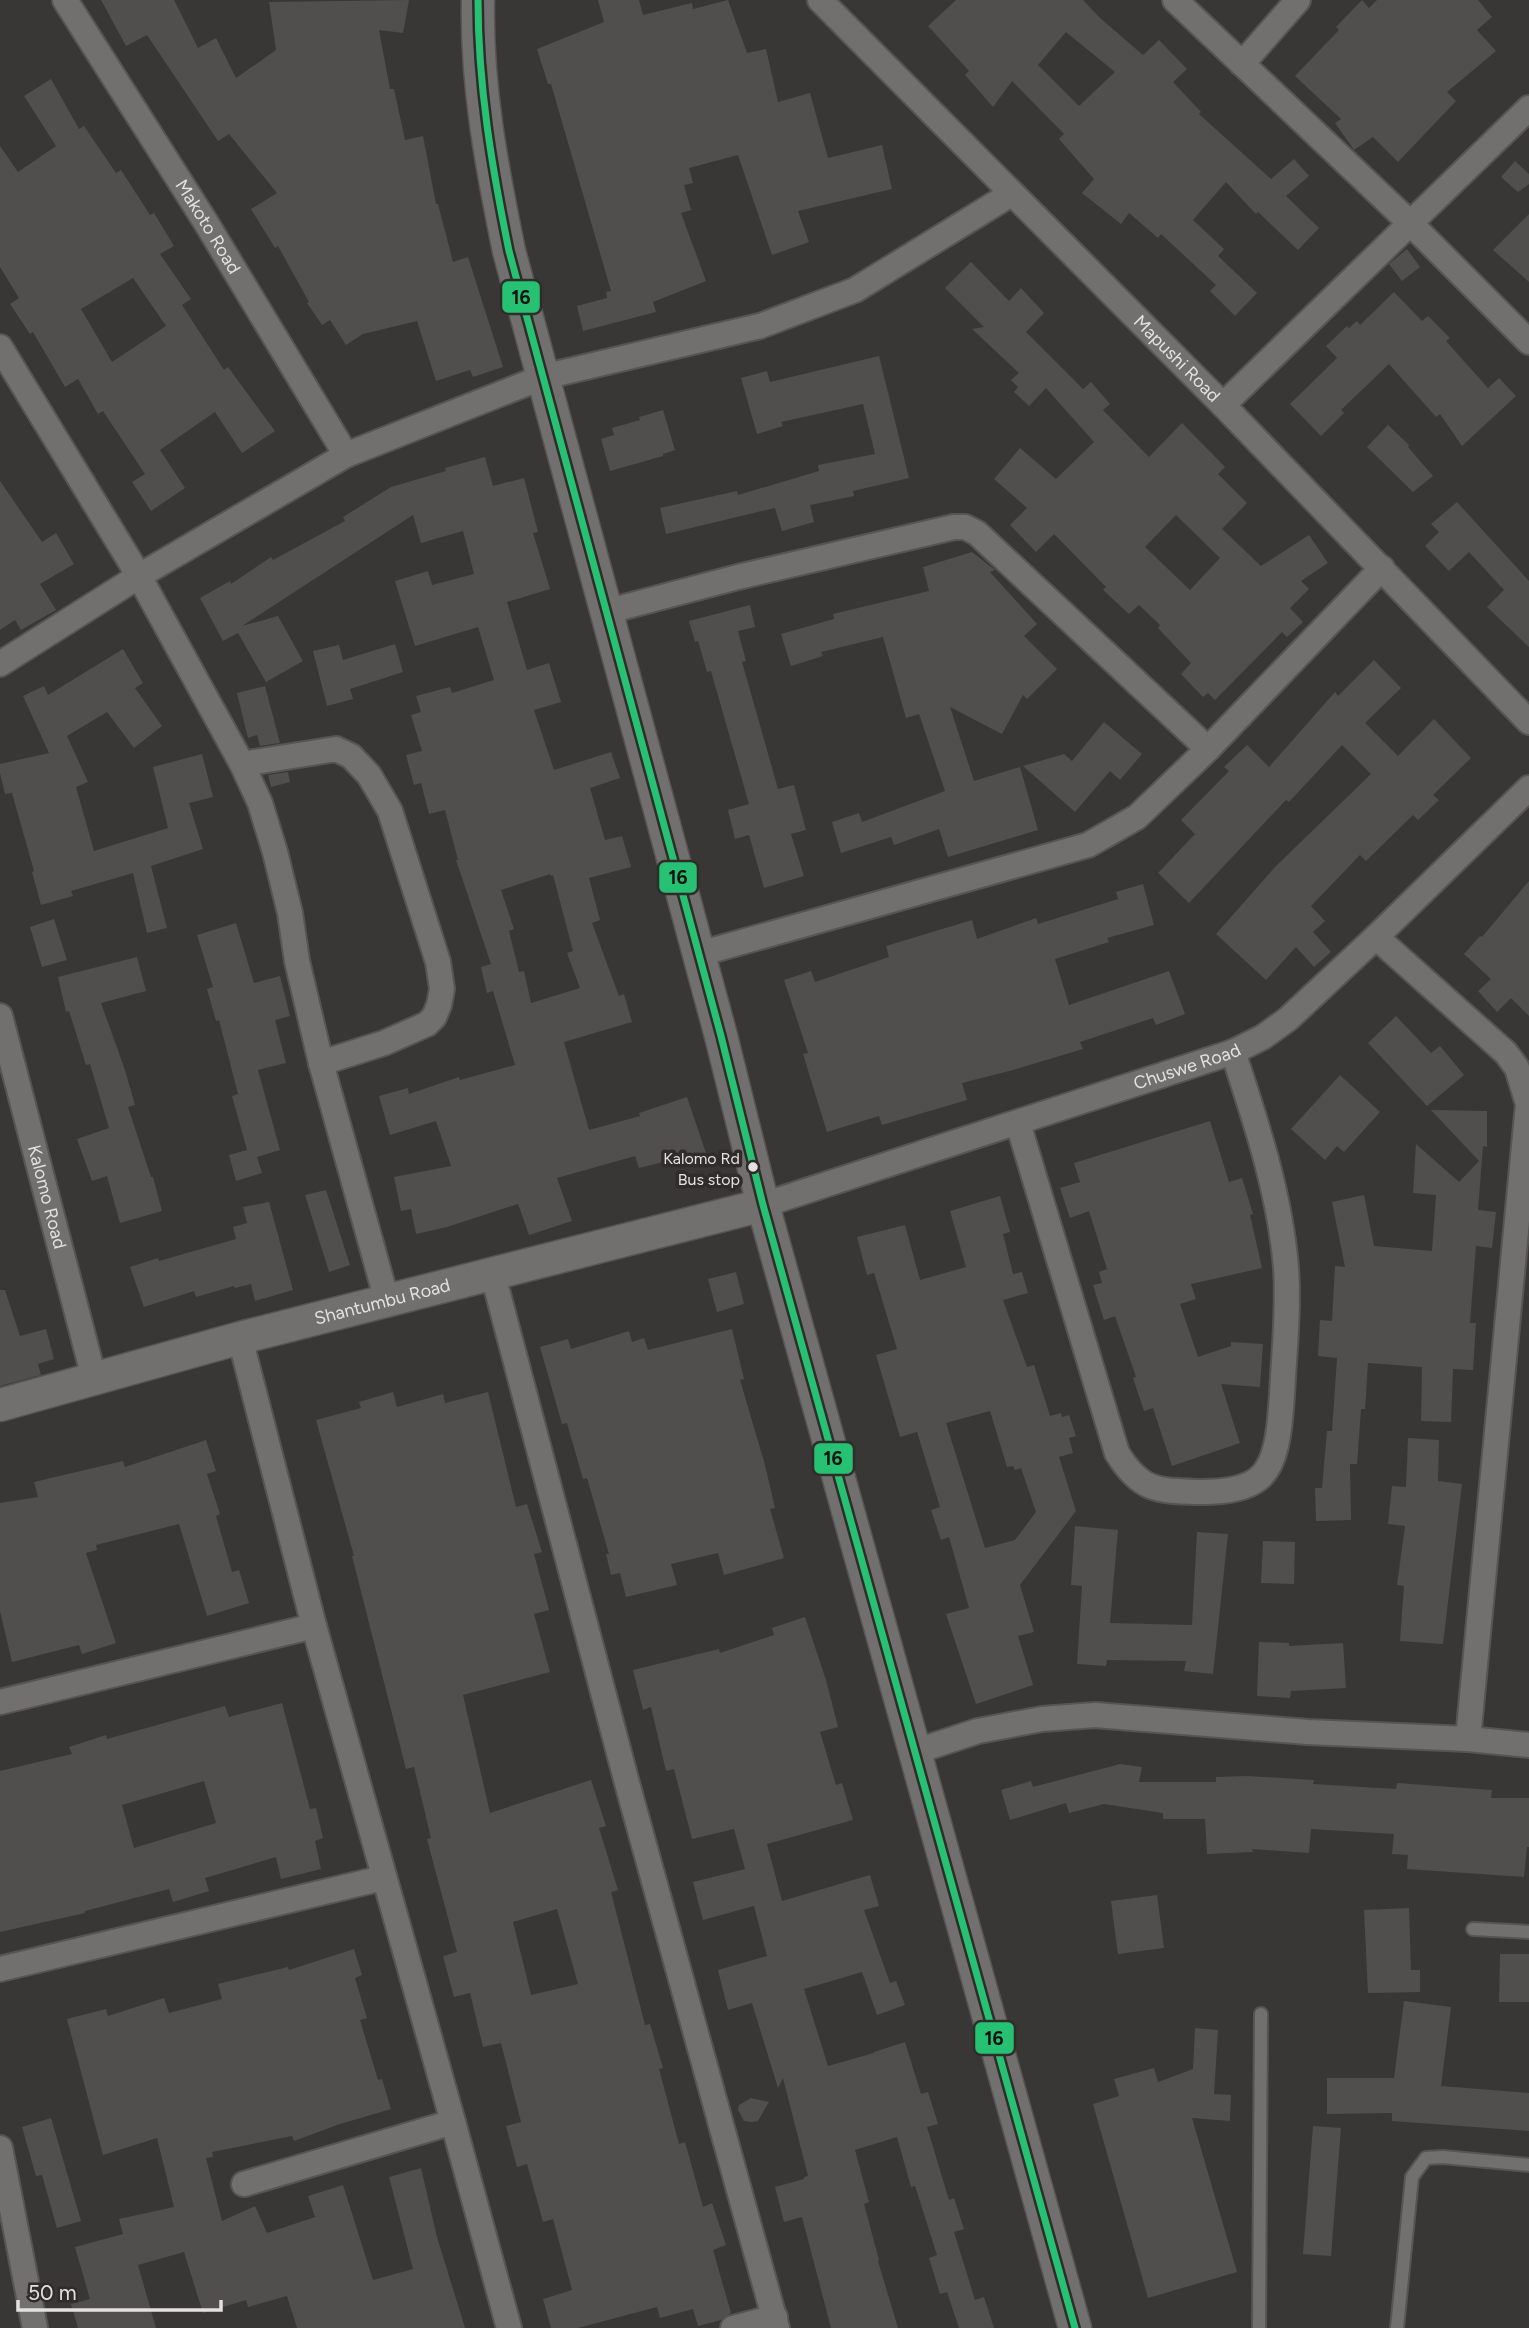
<svg xmlns="http://www.w3.org/2000/svg" width="1529" height="2328" viewBox="0 0 1529 2328" font-family="Figtree,sans-serif">
	<style>
		.building { fill: #504f4e; fill-rule: evenodd }
		.lines { fill: none; stroke-linecap: round; stroke-linejoin: round }
		.service-casing { stroke: #575554; stroke-width: 16 }
		.minor-casing { stroke: #575554; stroke-width: 28 }
		.tertiary-casing { stroke: #575554; stroke-width: 35 }
		.service { stroke: #72706f; stroke-width: 12 }
		.minor { stroke: #72706f; stroke-width: 24 }
		.tertiary { stroke: #72706f; stroke-width: 32 }
		.bus-1-casing { stroke: #302c2a; stroke-width: 12 }
		.bus-1 { stroke: #26c172; stroke-width: 7 }
		.bus-dot { fill: #e3e1df; stroke: #302c2a; stroke-width: 2.5 }
		.labels { text-anchor: middle; dominant-baseline: central; stroke-width: 7; stroke-linejoin: round; paint-order: stroke }
		.bus-label { font-size: 16px; fill: #e3e1df; stroke: #302c2a; text-anchor: end }
		.street-label { font-size: 18px; fill: #e3e1df; stroke: #302c2a }
		.line-badge { stroke: #302c2a; stroke-width: 2.5 }
		.pale-badge-label { font-size: 19px; text-anchor: middle; font-weight: bold; fill: #111 }
	</style>
	<rect width="100%" height="100%" fill="#393735"/>
	<path class="building" d="M101,0H174L198,48L216,38L236,78L276,50L269,2L409,0L403,33L379,30L390,89H394L405,140L423,136L436,204H438L453,262L468,257L503,367L473,377L470,370L436,381L417,321L363,334L346,345L330,320L322,325L307,303L309,302L278,246L275,248L251,209L277,193L229,134L218,141L147,35L126,46Z
		M598,0H639L643,15L692,3L693,9L728,0L747,53L766,49L778,102L810,93L828,158L882,145L892,189L798,211L809,242L772,255L738,155L689,168L693,183L684,185L691,210L681,213L706,281L653,302L656,312L583,331L577,306L607,298L606,292L611,291L551,84H548L537,49L604,22Z
		M956,0H1083L1100,18L1143,55L1159,40L1187,69L1173,82L1201,112L1199,114L1271,179L1294,159L1309,176L1286,196L1319,228L1298,250L1258,212L1256,214L1226,182L1193,220L1224,249L1218,256L1257,293L1235,316L1210,291L1216,285L1161,234L1158,238L1129,213L1121,224L1082,193L1094,179L1059,139L1064,134L1012,81L993,107L965,75L969,71L928,26ZM1066,32L1115,72L1079,106L1038,65Z
		M1362,0L1369,8L1377,0H1478L1492,17L1477,30L1496,51L1447,92L1456,101L1398,162L1373,137L1354,150L1335,123L1341,119L1295,76L1339,30L1336,27Z
		M51,79L79,129L84,126L116,173L121,170L150,215L154,213L174,246L160,254L191,299L182,305L224,370L228,367L275,431L242,453L215,412L160,450L185,488L151,511L132,482L145,474L103,411L98,414L78,379L65,387L33,332L30,334L10,304L19,298L0,267V146L18,172L56,146L24,96ZM133,278L166,326L112,362L81,309Z
		M1515,161L1529,174V184L1518,192L1501,177Z
		M1529,214V282L1493,250Z
		M1407,249L1420,267L1402,281L1389,264Z
		M971,262L1009,301L1021,288L1044,313L1026,332L1083,389L1091,382L1110,404L1103,410L1149,457L1182,423L1225,467L1218,474L1247,503L1222,529L1261,566L1309,535L1328,563L1301,581L1309,589L1290,608L1303,622L1287,637L1282,632L1215,700L1208,693L1203,697L1181,674L1191,663L1158,628L1160,625L1139,605L1129,614L1103,590L1106,587L1054,534L1036,552L1010,525L1027,508L994,479L1020,448L1056,479L1094,442L1046,388L1029,406L1014,392L1018,387L1011,380L1019,373L972,329L984,327L945,288ZM1176,515L1220,558L1190,590L1145,547Z
		M1394,292L1422,321L1428,316L1450,338L1446,341L1488,388L1499,378L1516,396L1462,446L1440,414L1436,417L1389,364L1341,410L1344,413L1321,436L1290,404L1337,358L1326,346L1347,326L1349,328L1357,321L1360,325Z
		M879,356L909,478L853,491L854,496L810,505L814,522L782,531L775,508L666,534L660,508L737,491L738,495L819,471L818,465L875,454L863,404L781,422L783,426L757,434L741,378L767,371L770,382Z
		M663,410L675,450L663,454V456L610,471L601,439L614,435L612,428L640,420L639,417Z
		M1388,425L1409,445L1408,447L1433,476L1413,492L1367,447Z
		M485,457L493,486L524,478L538,532L533,533L550,589L507,602L527,670L549,663L561,702L534,710L554,770L611,752L620,778L590,788L605,840L622,836L631,867L589,878L600,920L592,923L619,996L624,994L632,1022L564,1042L589,1130L640,1116L639,1113L687,1097L707,1156L677,1166L675,1159L639,1168L635,1156L557,1178L572,1221L529,1235L518,1204L447,1227L416,1234L411,1209L401,1211L394,1177L451,1166L436,1121L390,1135L379,1096L408,1088L409,1094L459,1077L460,1080L515,1065L493,991L487,993L481,967L491,964L456,860H458L445,810L429,814L421,783L414,785L406,755L422,751L411,715L421,712L416,696L450,687L452,693L494,680L478,627L415,646L395,581L428,571L432,585L474,574L463,531L421,543L413,515L242,626L278,616L303,661L266,682L238,633L223,641L200,598L230,581L231,584L271,557L273,560L345,521L343,517L391,487L446,471L445,468ZM550,874L551,876L553,875L573,951L567,953L580,988L531,1003L524,971L519,972L509,931L514,929L501,890Z
		M0,481L42,542L56,533L74,564L40,584L56,610L21,630L15,620L0,630Z
		M1457,502L1529,581V647L1487,607L1504,590L1469,552L1449,571L1425,546L1439,532L1431,524Z
		M972,552L995,570L990,572L1037,624L1024,636L1057,669L1027,699L1023,695L1002,734L950,707L974,781L1020,767L1038,830L948,857L939,829L894,845L891,837L841,853L832,822L859,813L862,822L945,791L919,714L906,718L883,637L821,652L823,656L791,666L781,634L834,619L833,614L929,591L923,567Z
		M750,605L755,627L738,631L746,661L742,662L778,789L794,785L806,830L791,834L804,876L764,888L749,835L735,839L728,810L749,804L711,671L707,672L698,641L695,642L689,621Z
		M395,644L403,672L350,689L353,699L327,706L313,651L339,645L343,660Z
		M123,649L143,683L135,688L162,726L134,748L107,712L67,736L88,782L76,787L94,851L168,828L153,767L202,754L213,797L189,803L203,849L151,866L167,928L147,933L133,873L71,891L73,896L41,905L32,872L34,871L12,793L5,794L0,773V764L49,753L23,696L44,686L48,695Z
		M1374,660L1401,688L1365,723L1398,756L1434,719L1471,758L1433,795L1439,800L1418,820L1413,815L1366,861L1360,855L1311,906L1325,921L1313,932L1331,952L1314,967L1296,947L1266,980L1216,934L1276,866L1371,774L1342,745L1289,802L1286,800L1189,903L1158,873L1195,834L1181,820L1229,771L1224,767L1247,745L1269,767L1335,692L1338,696Z
		M265,686L280,743L260,746L257,735L248,738L237,693Z
		M1104,722L1142,754L1120,780L1110,771L1075,812L1023,766L1064,754L1072,761Z
		M288,772L290,782L271,787L268,775Z
		M1529,881V1016L1511,998L1497,1012L1478,991L1491,979L1464,954L1480,936L1482,937Z
		M1143,884L1154,925L1107,938L1109,942L1055,959L1069,1005L1169,971L1185,1014L1156,1025L1153,1018L1080,1042L1083,1049L1013,1070L962,1083L967,1100L882,1125L879,1116L827,1132L803,1054L808,1053L784,980L811,971L815,982L889,957L886,946L972,920L977,939L1036,918L1038,924L1118,899L1116,892Z
		M54,919L67,960L42,967L30,927Z
		M236,923L254,983L280,976L290,1016L275,1020L286,1063L258,1070L280,1150L257,1157L262,1173L236,1181L229,1155L247,1150L232,1096L238,1094L219,1020L216,1021L207,989L213,987L197,935Z
		M137,957L146,991L101,1003L125,1070L135,1105L128,1107L151,1177H153L162,1211L120,1223L107,1176L92,1181L77,1139L109,1128L90,1064L86,1065L69,1011L66,1012L58,977Z
		M1396,1016L1431,1053L1440,1046L1464,1075L1427,1106L1368,1043Z
		M1340,1075L1380,1112L1344,1152L1337,1146L1325,1160L1291,1129Z
		M1431,1110L1487,1111V1147L1483,1146L1478,1210L1496,1212L1492,1248L1476,1246L1470,1323H1476L1473,1370L1453,1369L1451,1422L1421,1421L1422,1367L1368,1363L1365,1409H1361L1357,1464H1350L1351,1520L1316,1521L1315,1488H1322L1327,1431H1332L1337,1358L1318,1356L1320,1320L1332,1321L1335,1266L1345,1267L1332,1202L1364,1195L1374,1246L1432,1251L1436,1195L1413,1193L1416,1144L1459,1182L1479,1161Z
		M1210,1121L1229,1182L1242,1178L1253,1214L1250,1215L1262,1268L1191,1284L1196,1299L1180,1304L1198,1357L1231,1346V1342L1263,1344L1260,1387L1221,1384L1240,1443L1172,1466L1153,1408L1144,1411L1133,1378L1136,1377L1115,1316L1104,1320L1093,1285L1102,1283L1099,1272L1107,1269L1089,1211L1070,1218L1060,1188L1080,1182L1074,1163Z
		M326,1190L350,1265L329,1272L305,1195Z
		M1000,1196L1010,1232L1003,1234L1013,1274L1022,1272L1028,1293L1003,1300L1027,1367L1034,1365L1050,1416L1061,1413L1062,1417L1069,1415L1076,1436L1069,1438L1073,1453L1059,1457L1076,1511L1020,1585L1034,1632L1018,1636L1033,1685L976,1704L946,1614L969,1608L949,1537L941,1540L931,1510L940,1507L917,1432L900,1437L876,1355L897,1349L874,1273L867,1275L857,1237L905,1225L920,1280L966,1267L950,1211ZM990,1411L1007,1467L1013,1466L1015,1470L1021,1468L1036,1512L1015,1540L985,1548L946,1423Z
		M269,1202L293,1290L255,1301L251,1284L235,1288L234,1286L196,1297L194,1291L144,1307L130,1267L158,1258L159,1261L236,1239L233,1227L247,1223L243,1207Z
		M736,1272L744,1304L717,1312L708,1279Z
		M0,1290H5L20,1336L46,1329L54,1359L38,1364L41,1375L0,1386Z
		M732,1329L744,1379L740,1380L765,1465L775,1508L770,1509L784,1558L724,1575L718,1553L671,1564L677,1585L626,1597L620,1573L611,1575L606,1554H609L587,1478L583,1479L567,1423L562,1424L540,1347L568,1339L571,1349L629,1331L632,1342L644,1338L648,1350Z
		M393,1392L397,1407L443,1394L445,1403L488,1392L516,1507L527,1504L542,1552L534,1554L549,1610L534,1614L550,1672L463,1695L490,1813L591,1780L606,1826L599,1828L618,1890L611,1892L645,2025L650,2024L663,2068L659,2069L679,2144L685,2142L703,2207L712,2203L726,2245L713,2250L731,2313L721,2320L698,2326L693,2309L660,2318L657,2307L578,2328H551L543,2299L572,2290L553,2219L543,2222L527,2164L517,2167L506,2126L521,2122L501,2043L483,2047L470,1993L454,1997L443,1956L457,1952L427,1839L431,1838L414,1767L406,1769L352,1556H354L316,1420L361,1408L359,1402ZM557,1909L578,1984L531,1995L513,1922Z
		M1408,1438L1439,1440L1438,1481L1462,1484L1443,1644L1400,1641L1404,1586L1397,1585L1405,1526L1388,1524L1392,1486L1406,1487Z
		M206,1440L216,1471L207,1474L220,1514L216,1516L232,1572L239,1570L249,1603L207,1616L179,1524L96,1545L97,1550L86,1553L116,1643L82,1654L79,1645L12,1662L0,1611V1503L38,1497L34,1482L123,1461L125,1467Z
		M1075,1526L1118,1530L1110,1623L1192,1625L1197,1532L1228,1534L1213,1674L1184,1671L1186,1661L1107,1660L1106,1666L1077,1664L1082,1586L1071,1585Z
		M1263,1541L1295,1542L1294,1584L1261,1583Z
		M805,1617L826,1680L838,1727L820,1732L836,1785L842,1783L853,1820L767,1844L782,1901L870,1875L879,1906L864,1910L890,1983L896,1981L905,2005L877,2015L862,1972L804,1989L828,2066L874,2053V2052L905,2042L921,2094L928,2092L938,2124L927,2127L949,2200L954,2198L964,2229L954,2232L975,2300L984,2297L994,2328H959L947,2292L940,2294L929,2258L937,2255L915,2186L911,2187L897,2137L855,2150L869,2202L864,2204L879,2260L878,2261L898,2328H831L802,2217L784,2222L775,2187L804,2179V2177L808,2176L783,2078L778,2088L752,2003L728,2010L718,1970L767,1956L754,1906L703,1920L693,1882L745,1869L734,1829L692,1839L674,1769L666,1771L651,1707L643,1710L633,1670L719,1649L720,1653L774,1635L772,1628Z
		M1259,1642L1289,1643V1646L1343,1643L1346,1688L1291,1691L1290,1698L1257,1696Z
		M282,1703L310,1809L316,1808L323,1838L315,1841L321,1869L281,1879L276,1857L205,1878L209,1891L173,1902L169,1889L85,1911V1913L0,1932V1771L72,1754L69,1747L106,1735L107,1739L225,1706L229,1717ZM204,1781L216,1823L134,1848L122,1805Z
		M1120,1764L1142,1767L1139,1782H1216V1777L1247,1776L1314,1780L1313,1784L1396,1789L1397,1783L1492,1790L1491,1798H1529V1847H1527L1524,1877L1407,1869L1408,1855L1392,1854L1394,1834L1311,1829L1309,1853L1252,1849L1253,1852L1207,1854L1205,1819H1163V1813L1104,1804L1069,1813L1066,1803L1010,1820L1001,1790L1031,1781L1033,1787Z
		M1157,1895L1164,1948L1118,1954L1111,1901Z
		M1409,1908L1411,1970H1420V1992L1368,1993L1364,1910Z
		M354,1949L362,1975L355,1978L367,2018L360,2020L378,2080L382,2079L391,2109L337,2125L294,2141L292,2136L212,2152L213,2157L206,2158L222,2221L255,2206L267,2233L315,2217L308,2196L343,2185L373,2280L413,2269L389,2177L421,2168L437,2237L465,2328H297L287,2296L248,2307L246,2300L203,2313L184,2252L138,2265L156,2328H78L71,2304L90,2299L75,2247L123,2234L119,2219L174,2207L157,2138L103,2155L67,2019L106,2009L108,2016L164,1998L169,2013L222,1999L218,1984L288,1967L289,1970Z
		M1500,1954H1529V2002H1499Z
		M1404,2001L1451,2007L1441,2086L1529,2093V2131L1392,2121V2113L1327,2114V2078H1394Z
		M1195,2028L1218,2030L1214,2094L1231,2095L1230,2121L1192,2118L1237,2272L1148,2298L1093,2104L1119,2096L1114,2079L1154,2068L1158,2082L1193,2069Z
		M751,2098L769,2102L758,2121L752,2122L744,2121L738,2110L739,2105Z
		M51,2118L81,2221L57,2228L42,2175L36,2176L22,2127Z
		M1313,2126L1341,2128L1331,2256L1303,2254Z"/>
	<g class="lines">
		<g class="service-casing">
			<path id="service" d="M1473,1929L1529,1932
				M1259,2328L1261,2014
				M1397,2328L1412,2177L1426,2158L1443,2157L1529,2165"/>
		</g>
		<g class="minor-casing">
			<g id="minor">
				<path id="s1" d="M65,0L205,221L346,455"/>
				<path id="s2" d="M820,0L1223,405L1529,722"/>
				<path d="M1175,0L1409,222L1529,342"/>
				<path d="M1242,64L1298,0"/>
				<path d="M0,347L139,576L242,764L260,803L275,852L290,913L297,961L321,1063L387,1301"/>
				<path d="M1223,405L1529,108"/>
				<path d="M605,612L738,577L954,527H965L977,533L1208,749"/>
				<path d="M0,664L139,576L346,455L543,377L760,326L855,290L1011,194"/>
				<path d="M242,764L336,749L351,756L369,775L390,811L438,962L442,989L439,1005L434,1017L427,1024L384,1043L321,1063"/>
				<path d="M1376,937L1506,1053L1517,1068L1528,1104L1468,1739"/>
				<path d="M699,954L1088,845L1137,817L1208,749L1382,568"/>
				<path id="s3" d="M0,1016L94,1378"/>
				<path d="M1018,1123L1117,1453C1141,1492 1158,1491 1202,1492C1219,1492 1244,1490 1258,1479C1279,1463 1280,1420 1282,1395C1284,1353 1289,1310 1286,1268C1280,1194 1256,1122 1233,1052"/>
				<path id="s4" d="M763,1205L1233,1052L1263,1037L1288,1019L1376,937L1529,788"/>
				<path d="M493,1275L627,1783L777,2328"/>
				<path d="M240,1338L314,1626L453,2122L509,2328"/>
				<path d="M0,1702L314,1626"/>
				<path d="M914,1752L978,1731L1042,1719L1095,1715L1308,1732L1468,1739L1529,1745"/>
				<path d="M0,1969L383,1878"/>
				<path d="M0,2148L35,2328"/>
				<path d="M244,2184L453,2122"/>
				<path d="M733,2328L775,2317"/>
			</g>
		</g>
		<g class="tertiary-casing">
			<g id="tertiary">
				<path d="M478,0C476,85 492,168 509,251L721,1036L763,1205L1075,2328"/>
				<path id="s5" d="M0,1405L240,1338L763,1205"/>
			</g>
		</g>
		<use href="#service" class="service"/>
		<use href="#minor" class="minor"/>
		<use href="#tertiary" class="tertiary"/>
		<g class="bus-1-casing">
			<path id="bus-1" d="M478,0C478,85 492,168 509,251L721,1036L763,1205L1075,2328"/>
		</g>
		<use href="#bus-1" class="bus-1"/>
	</g>
	<circle class="bus-dot" cx="753" cy="1167" r="6"/>
	<g class="labels">
		<g class="bus-label">
			<text x="740" y="1158">Kalomo Rd<tspan x="740" dy="21">Bus stop</tspan></text>
		</g>
		<g class="street-label">
			<text stroke="none"><textPath href="#s1" startOffset="268">Makoto Road</textPath></text>
			<text stroke="none"><textPath href="#s2" startOffset="506">Mapushi Road</textPath></text>
			<text stroke="none"><textPath href="#s4" startOffset="446">Chuswe Road</textPath></text>
			<text stroke="none"><textPath href="#s3" startOffset="187">Kalomo Road</textPath></text>
			<text stroke="none"><textPath href="#s5" startOffset="396">Shantumbu Road</textPath></text>
		</g>
	</g>
	<g class="line-badge">
		<rect x="501" y="280" width="40" height="34" rx="7" fill="#26c172"/>
		<rect x="658" y="861" width="40" height="33" rx="7" fill="#26c172"/>
		<rect x="813" y="1442" width="41" height="33" rx="7" fill="#26c172"/>
		<rect x="974" y="2021" width="41" height="34" rx="7" fill="#26c172"/>
	</g>
	<g class="pale-badge-label">
		<text x="521" y="304">16</text>
		<text x="678" y="884">16</text>
		<text x="833" y="1465">16</text>
		<text x="994" y="2045">16</text>
	</g>
	<path d="M18 2300v10h203v-10" fill="none" stroke="#e3e1df" stroke-width="3.5"/>
	<text x="28" y="2300" font-size="21" fill="#e3e1df" stroke="#302c2a" stroke-width="5" paint-order="stroke">50 m</text>
</svg>
